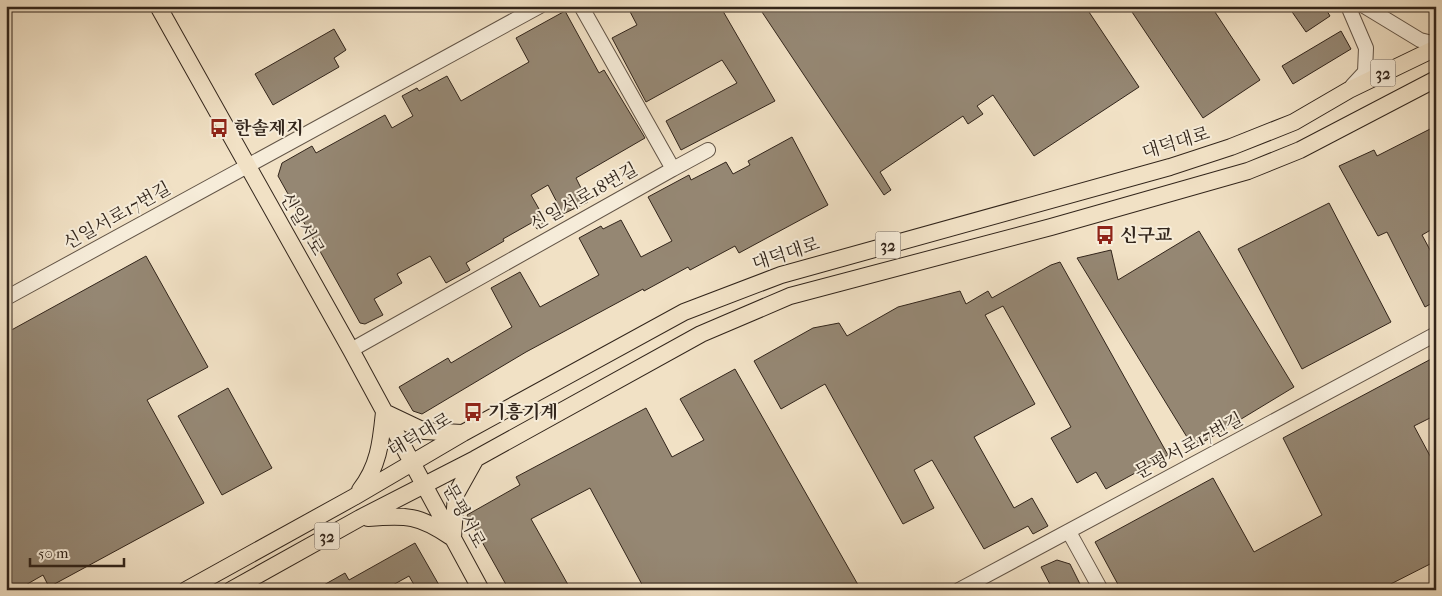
<svg xmlns="http://www.w3.org/2000/svg" width="1442" height="596" viewBox="0 0 1442 596" font-family="'IM FELL French Canon','Noto Serif KR',serif">
	<style>
		.building { fill: #958773; stroke: #32251b }
		.lines { fill: none; stroke-linecap: round; stroke-linejoin: round }
		.minor-casing { stroke: #625446; stroke-width: 16 }
		.major-casing { stroke: #32251b; stroke-width: 18 }
		.path { stroke: #32251b; stroke-width: 2.5; stroke-dasharray: 1 2.5; stroke-linecap: butt }
		.minor { stroke: #f6ecd9; stroke-width: 14 }
		.major { stroke: #f1e1c5; stroke-width: 16 }
		.labels { text-anchor: middle; dominant-baseline: central; stroke-width: 4; stroke-linejoin: round; paint-order: stroke }
		.shield { fill: #f6ecd9; stroke: #6d6154; stroke-width: 1 }
		.shield-label { font-size: 16px; font-weight: bold; fill: #32251b }
		.poi-label { font-size: 18px; font-weight: bold; fill: #32251b; stroke: #f6ecd9; text-anchor: start }
		.street-label { font-size: 18px; fill: #32251b; stroke: #f6ecd9 }
	</style>
	<rect width="100%" height="100%" fill="#f1e1c5"/>
	<filter id="stains"><feTurbulence type="fractalNoise" baseFrequency=".004" numOctaves="4"/><feColorMatrix values="0 0 0 0 .2 0 0 0 0 .09 0 0 0 0 .02 0 0 0 .5 -.17"/></filter>
	<radialGradient id="worn" r=".72"><stop offset=".6" stop-color="#630" stop-opacity="0"/><stop offset="1" stop-color="#630" stop-opacity=".3"/></radialGradient>
	<path class="building" d="M627,6H720L775,101L681,150L666,121L737,83L722,60L646,102L612,38L637,25Z
		M758,6H1085L1139,87L1034,156L993,95L977,106L983,114L968,124L963,116L880,172L891,190L884,195Z
		M1128,6H1211L1260,80L1203,118Z
		M1288,6H1324L1330,16L1306,32Z
		M565,11L599,73L604,70L645,138L576,178L588,202L563,214L548,185L531,195L547,223L537,229L533,222L503,239L504,241L466,263L470,270L446,283L430,256L397,274L402,283L374,299L383,315L365,324L360,323L278,176L282,163L312,146L316,153L385,115L392,128L413,116L402,96L417,88L419,91L447,76L461,101L529,62L516,38Z
		M334,29L346,50L334,58L339,67L273,105L255,74Z
		M1341,31L1351,49L1293,84L1282,66Z
		M1436,126V227L1422,235L1436,261V301L1425,307L1387,232L1378,236L1339,166L1374,150L1377,156Z
		M792,137L828,205L739,253L735,246L690,270L688,267L644,291L643,289L526,352L422,414L413,411L399,387L448,358L451,363L512,327L491,288L520,272L540,307L599,275L579,238L601,226L603,229L621,220L641,257L672,241L648,197L689,175L691,180L726,162L733,174L750,165L748,161Z
		M1329,203L1391,322L1302,369L1238,249Z
		M1199,231L1294,387L1200,444L1195,445L1190,442L1077,258L1111,250L1118,280Z
		M146,256L208,367L147,400L204,503L49,587L43,575L17,590H6V333Z
		M1060,262L1168,455L1106,489L1096,472L1077,483L1051,438L1071,427L1003,306L985,315L1035,404L974,437L1014,508L1032,498L1048,526L1033,534L1028,526L984,549L932,460L914,470L934,508L903,524L825,384L781,409L754,361L813,328L839,323L847,336L898,307L960,291L966,304L988,291L992,298L1051,265Z
		M1433,358L1436,364V415L1414,426L1436,467V561L1379,590H1121L1095,542L1213,478L1254,552L1322,515L1283,438Z
		M735,369L861,590H645L590,488L531,519L571,590H509L467,515L520,485L516,477L646,408L672,457L704,440L680,399Z
		M228,388L272,468L222,495L178,416Z
		M415,543L439,585L430,590H417L409,576L384,590H315L345,573L349,580Z
		M1057,560L1070,564L1083,590H1053L1041,567Z"/>
	<g class="lines">
		<g class="minor-casing">
			<path id="minor" d="M1348,6L1366,48L1365,72L1352,86
				M1364,6L1420,40L1436,44
				M673,169L708,150
				M6,298L540,6
				M351,350L673,169L581,6
				M1069,532L1101,590
				M959,590L1436,334"/>
		</g>
		<g class="major-casing">
			<path id="major" d="M158,6L351,350L481,590
				M384,412L424,431L462,433
				M360,490C379,466 381,441 384,412
				M368,518C407,515 419,515 451,537
				M453,538L456,494L475,460
				M186,590L354,497L463,433L684,312L781,275L1170,167L1231,147L1294,122L1349,90L1436,48
				M231,590L360,518L475,459L701,334L790,296L1051,227L1248,171L1300,150L1436,79"/>
		</g>
		<path class="path" d="M1432,28L1436,27"/>
		<use href="#minor" class="minor"/>
		<use href="#major" class="major"/>
	</g>
	<defs>
		<g id="bus-bare" transform="scale(1.5)"><path d="M-5-6H5V4H4V6H2V4H-2V6H-4V4H-5ZM-3.5-4V0h7V-4ZM-3.5 1.2v1.5H-2V1.2ZM2 1.2v1.5H3.5V1.2Z" fill="#8f2418" stroke="#f6ecd9" stroke-width="2.5" paint-order="stroke"/></g>
	</defs>
	<g fill-rule="evenodd">
		<use href="#bus-bare" x="219" y="128"/>
		<use href="#bus-bare" x="1105" y="235"/>
		<use href="#bus-bare" x="473" y="412"/>
	</g>
	<g class="labels">
		<g class="shield">
			<rect x="1370.5" y="59.5" width="25" height="27" rx="4"/>
			<rect x="875.5" y="231.5" width="25" height="27" rx="4"/>
			<rect x="314.5" y="522.5" width="25" height="27" rx="4"/>
		</g>
		<g class="shield-label">
			<text x="1383" y="73">32</text>
			<text x="888" y="245">32</text>
			<text x="327" y="536">32</text>
		</g>
		<g class="poi-label">
			<text x="234" y="128">한솔제지</text>
			<text x="1120" y="235">신구교</text>
			<text x="488" y="412">기흥기계</text>
		</g>
		<g class="street-label">
			<text transform="translate(1176 143) rotate(-17)">대덕대로</text>
			<text transform="translate(584 197) rotate(-29)">신일서로18번길</text>
			<text transform="translate(117 216) rotate(-29)">신일서로17번길</text>
			<text transform="translate(302 224) rotate(60)">신일서로</text>
			<text transform="translate(786 254) rotate(-18)">대덕대로</text>
			<text transform="translate(420 435) rotate(-30)">대덕대로</text>
			<text transform="translate(1189 446) rotate(-28)">문평서로17번길</text>
			<text transform="translate(464 516) rotate(62)">문평서로</text>
		</g>
	</g>
	<rect width="1442" height="596" fill="none" stroke="#f1e1c5" stroke-width="25"/>
	<rect x="8" y="8" width="1427" height="581" fill="none" stroke="#32251b" stroke-width="2.5"/>
	<rect x="12" y="12" width="1417" height="571" fill="none" stroke="#32251b"/>
	<path d="M30 558v8h94v-8" fill="none" stroke="#32251b" stroke-width="2.5"/>
	<text x="38" y="558" font-size="15" fill="#32251b" stroke="#f6ecd9" stroke-width="4" paint-order="stroke">50 m</text>
	<rect width="100%" height="100%" filter="url(#stains)"/>
	<rect width="100%" height="100%" fill="url(#worn)"/>
</svg>
